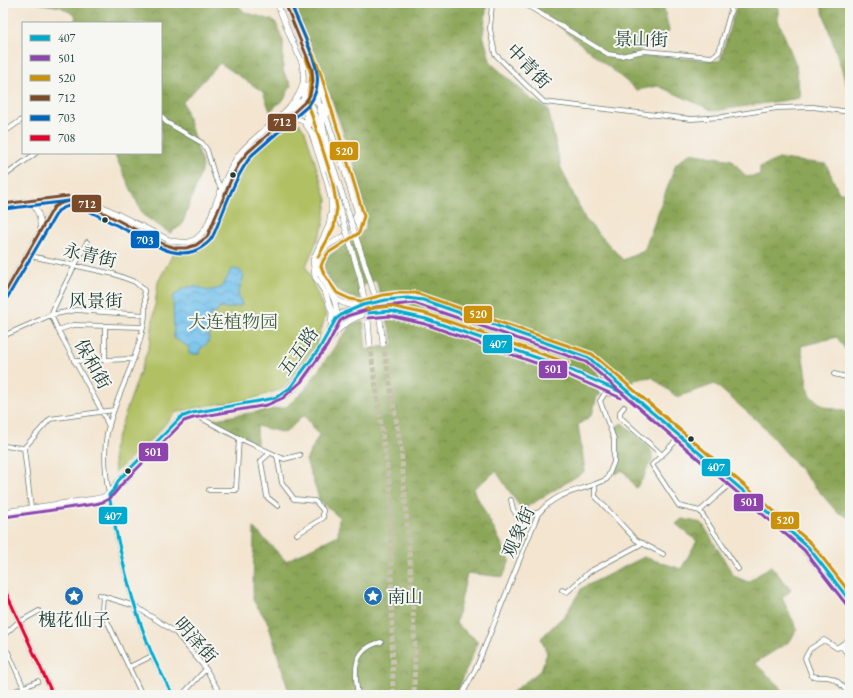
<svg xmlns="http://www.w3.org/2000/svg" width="853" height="698" viewBox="0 0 853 698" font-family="'EB Garamond','Noto Serif SC',serif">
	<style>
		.forest { fill: url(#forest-crowns); stroke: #567246 }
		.green { fill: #b1c063; stroke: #687e4c }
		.water { fill: url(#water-waves); stroke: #487f90 }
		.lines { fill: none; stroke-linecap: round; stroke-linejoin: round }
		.major-tunnel { stroke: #c9c3b1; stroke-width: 5; stroke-dasharray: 5 2.5; stroke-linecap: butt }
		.minor-casing { stroke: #69786b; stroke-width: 5.5 }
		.major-casing { stroke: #69786b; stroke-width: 6 }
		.minor { stroke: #fff; stroke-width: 4 }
		.major { stroke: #fff; stroke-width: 5 }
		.major-bridge-casing { stroke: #69786b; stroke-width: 6; stroke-linecap: butt }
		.major-bridge { stroke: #fff; stroke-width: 5 }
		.bus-1-casing { stroke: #f6f6f2; stroke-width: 6 }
		.bus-2-casing { stroke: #f6f6f2; stroke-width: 6 }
		.bus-3-casing { stroke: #f6f6f2; stroke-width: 6 }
		.bus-4-casing { stroke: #f6f6f2; stroke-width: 6 }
		.bus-5-casing { stroke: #f6f6f2; stroke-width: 6 }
		.bus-6-casing { stroke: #f6f6f2; stroke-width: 6 }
		.bus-1 { stroke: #00a9ce; stroke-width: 3 }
		.bus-2 { stroke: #8e44ad; stroke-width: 3 }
		.bus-3 { stroke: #cc910a; stroke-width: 3 }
		.bus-4 { stroke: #7a4b2a; stroke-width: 3 }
		.bus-5 { stroke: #0065bd; stroke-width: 3 }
		.bus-6 { stroke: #e4002b; stroke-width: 3 }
		.bus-dot { fill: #1f3d34; stroke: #f6f6f2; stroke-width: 1.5 }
		.labels { text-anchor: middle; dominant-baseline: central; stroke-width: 4; stroke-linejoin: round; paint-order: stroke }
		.street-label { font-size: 18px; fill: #1f3d34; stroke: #f6f6f2 }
		.park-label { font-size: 18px; fill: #445e40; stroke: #f6f6f2 }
		.poi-label { font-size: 18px; fill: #1f3d34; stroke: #f6f6f2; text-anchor: start }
		.line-badge { stroke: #f6f6f2; stroke-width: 1.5 }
		.badge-label { font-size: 11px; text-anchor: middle; font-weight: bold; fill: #fff }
	</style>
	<defs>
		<pattern id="forest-crowns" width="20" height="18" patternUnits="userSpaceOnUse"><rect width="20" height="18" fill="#8ca659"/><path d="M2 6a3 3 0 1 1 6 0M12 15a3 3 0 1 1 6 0" fill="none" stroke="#72884a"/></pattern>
		<pattern id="water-waves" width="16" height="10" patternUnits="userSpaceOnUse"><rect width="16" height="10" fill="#72c1ed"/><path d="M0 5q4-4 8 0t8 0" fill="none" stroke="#5d9ec1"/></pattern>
	</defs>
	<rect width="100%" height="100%" fill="#f6f6f2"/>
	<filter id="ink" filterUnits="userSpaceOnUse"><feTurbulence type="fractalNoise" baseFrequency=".025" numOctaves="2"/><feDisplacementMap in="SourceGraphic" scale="8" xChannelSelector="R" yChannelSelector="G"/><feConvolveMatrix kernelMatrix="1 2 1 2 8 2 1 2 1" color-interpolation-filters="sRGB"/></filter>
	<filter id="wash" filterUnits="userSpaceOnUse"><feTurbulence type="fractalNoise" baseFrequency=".012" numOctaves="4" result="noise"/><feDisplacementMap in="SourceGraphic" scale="16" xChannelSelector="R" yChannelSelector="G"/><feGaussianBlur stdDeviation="0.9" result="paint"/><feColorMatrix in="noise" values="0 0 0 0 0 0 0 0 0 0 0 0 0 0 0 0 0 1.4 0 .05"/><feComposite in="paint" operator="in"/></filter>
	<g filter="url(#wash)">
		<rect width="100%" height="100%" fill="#f3e5d0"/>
		<path class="forest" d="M37,3H236L244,12L275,21L283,41V71L291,85L285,98L270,111L263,92L220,63L183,102L203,167L182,225L170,233L143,215L115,155L116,153H161V23H74L76,16L61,7Z
			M293,3H467L469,5L473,3H487L483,35L491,63L532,100L548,109L561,168L585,219L623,260L644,251L676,164L690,153L732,160L746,177L760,175V167L779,159L826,164L839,193H850V353L847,352L837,337L801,346L809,395L825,407L850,412V518L837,512L762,425L715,384L677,397L652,377L636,379L629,387L591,357L570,350L568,356L586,361L615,383V385L565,365L563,370L582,378L589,383L601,388L600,395L597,396L592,415L578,425L585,471L522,510L496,471L473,489L510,560L503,577L467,573L456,624L478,641L456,695H290L268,623L253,600L254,528L286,561L338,535L339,517L320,501L306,460L319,435L304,415L285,433L257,426V444L209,420L286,407L304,391L340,339L353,324L363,321L366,350L394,344L376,280L359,287L361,300C338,295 334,289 324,269L327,257L366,229C364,180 344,137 329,91L318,85L311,47Z
			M528,3H663L669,31L639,50L641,55L720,61L737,3H778V20L796,65L800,98L714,111L658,86L637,90L549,18Z
			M820,3H850V95Z
			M622,423L649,447L652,453V461L647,468L644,477L636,488L623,470L615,474C619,456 622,445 616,427Z
			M682,519L702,523L734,576L748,582L771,566L791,590L782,598L797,629L790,641L755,663L788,695H509L541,670L547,653L541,638L565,615L582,588L644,557L681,569L697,541L676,524Z"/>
		<path class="green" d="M296,122L300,124L305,131L327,200L323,227L306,266L326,315L316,345L282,389L249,400L209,405L175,413L151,440L115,472L113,449L150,343L158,282L173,254L202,248L212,236L234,180L255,152L286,125L291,123Z"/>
		<path class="water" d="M232,269L239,270L244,275L238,294L242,305L231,308H220L216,313L212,312L208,343L200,349L199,354H189V347L174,338L173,297C182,286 195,283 207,291L221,288Z"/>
	</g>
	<g filter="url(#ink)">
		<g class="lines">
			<path class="major-tunnel" d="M432,303L572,352
				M426,319L566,368
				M383,344L401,448L412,586L415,653L414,695
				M370,345L390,489L393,695"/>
			<g class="minor-casing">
				<path id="minor" d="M492,3L490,29L495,54L526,85L544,102L691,119L722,117L777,108L813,107L850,112
					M523,3L608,54L621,56L644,51L712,57L719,52L733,3
					M161,115L166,122L202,143L207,150L215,177L222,190
					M3,133L23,119
					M3,177L36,153
					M87,242C75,266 61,290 51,315L58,330L104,415L109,427
					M26,255L114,274L135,282L144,290C146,304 146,318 142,332C134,367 115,398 107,433C102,461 108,490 113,517C122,564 134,611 152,655C158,668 166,682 173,695
					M58,330L73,325L143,327
					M3,336L51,315L76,310L145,315
					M105,360V326
					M74,361L133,359
					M834,374L850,378
					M601,383L605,393L630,397
					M624,407L620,412V417L662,455
					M197,416L239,438L284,459L300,455
					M678,439L652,465L679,506L700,511L730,484
					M3,446L24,448
					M270,453L261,461L267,497L278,506
					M277,456L282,483L294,499L315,501L323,510V518L297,534
					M595,485V496L636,540L663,554
					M209,490H236L239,438
					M511,500L513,509L518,518L540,512
					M31,508L24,448L50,419L114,410
					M700,511L738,569
					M562,590L567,592L589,572L643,543
					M99,595L135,606L175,632L206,669L221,695
					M103,596L102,610L142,695
					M3,636L16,624L39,611
					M841,645L850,658
					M8,652L27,695
					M129,667L152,656
					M6,695L38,681
					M182,695L206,669
					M358,695C354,671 352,649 381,642
					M462,695L477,666L538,514C560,488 580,493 607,479L614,462V439L600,401L605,393
					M849,695C844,687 836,677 825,677C820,677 817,677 812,676L805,658L810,649L824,640L837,648L850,639"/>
			</g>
			<g class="major-casing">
				<path id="major" d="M277,3L290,36L304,67
					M313,65L328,113
					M314,78L328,151L334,169
					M305,85C301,99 305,111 309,126
					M306,99L328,170
					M288,110L301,101H306L311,104L314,111L324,139
					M284,122C305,102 314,100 312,69L285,3
					M333,197L339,219L342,224C350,225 356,219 357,212
					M31,203C39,210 41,219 40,230
					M3,204L64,197H78L93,202L169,240C187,245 197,243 207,226C216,204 225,175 238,156C254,133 298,111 303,83C304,77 303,70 302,64
					M3,208L71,200L79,201L91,206L163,244L176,249L192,248L201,243L207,237C218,211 229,175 247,154C255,145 266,138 275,130
					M3,296L54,207L61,202
					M333,296C351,315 378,299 399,298C411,297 421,300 432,303
					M343,314H361
					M337,318L342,313L360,306
					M336,332C363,305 392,310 426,319
					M572,352L589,358L604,370L797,537L808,547L850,601
					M566,368L625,393L632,399L799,544L850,607
					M115,488L121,485L175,428C185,417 197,416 211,414C231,410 266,408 282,398C302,387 320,353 334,335C339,320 338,307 331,293C323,277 308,267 324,249C332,241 345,237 355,230L359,217L345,172L323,108L315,101H306
					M3,512L94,499C109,497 110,493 118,481L181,417L192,413L266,400L275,398L284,393L295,381L318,350L326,338L331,327L332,312L329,304L326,294L315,277L313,260L329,225L331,214V199L327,181L311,132L304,122L301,120L295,119L272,132
					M3,586L53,695"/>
			</g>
			<use href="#minor" class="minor"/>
			<use href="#major" class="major"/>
			<g class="major-bridge-casing">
				<path id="major-bridge" d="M334,169L375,296L380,319L383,344
					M328,170L360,277L368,319L370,345"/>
			</g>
			<use href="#major-bridge" class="major-bridge"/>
			<g class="bus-1-casing">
				<path id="bus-1" d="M368,313L390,311L426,319L566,368L623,393
					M173,695C166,682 158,668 152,654C131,603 119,549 109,495L115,488L118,481L181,417L192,413L275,398L290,388L319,349L336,319L344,313L363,305L386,300L407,298L423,300L589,358L808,547L850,601"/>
			</g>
			<g class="bus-2-casing">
				<path id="bus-2" d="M368,318L390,316L425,324L564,373L621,398
					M4,517L95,504C109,502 114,495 122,484L184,421L193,418L267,405L283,398L301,382L327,346L340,321L347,316L376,307L414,303L586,362L804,550L846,604"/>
			</g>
			<g class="bus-3-casing">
				<path id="bus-3" d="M290,3L319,68L364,216L359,233L328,253L323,261L321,266L324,274L337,293L350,299L361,301L383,295L399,293H416L592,354L811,543L850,593
					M306,58L311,74L308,103L332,179L337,208L334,227L318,257
					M366,309L390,306L427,314L568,363"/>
			</g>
			<g class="bus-4-casing">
				<path id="bus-4" d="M3,204L68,196
					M3,296L54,207C63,201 72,199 83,202L163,244L176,248H186L196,245L207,237L233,175L240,162L248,152L293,113L306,101L310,95L313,81L312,69L285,3"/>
			</g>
			<g class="bus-5-casing">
				<path id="bus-5" d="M4,209L69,201
					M7,298L58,211C65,206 72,204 81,207L161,248C175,254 189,256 202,247C205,245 209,242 211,239C215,233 217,226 220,219C229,197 237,174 252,155L309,105C325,83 315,62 306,40C301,28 296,15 290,3"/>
			</g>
			<g class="bus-6-casing">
				<path id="bus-6" d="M3,586L53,695"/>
			</g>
			<use href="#bus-1" class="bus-1"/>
			<use href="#bus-2" class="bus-2"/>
			<use href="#bus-3" class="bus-3"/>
			<use href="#bus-4" class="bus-4"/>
			<use href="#bus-5" class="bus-5"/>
			<use href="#bus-6" class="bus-6"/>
		</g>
	</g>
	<defs>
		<g id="sight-disc" transform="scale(1)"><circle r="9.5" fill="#1f6fb2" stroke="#f6f6f2"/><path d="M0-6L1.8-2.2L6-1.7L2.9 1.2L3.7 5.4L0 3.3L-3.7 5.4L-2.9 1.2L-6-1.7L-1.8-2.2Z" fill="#fff"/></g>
	</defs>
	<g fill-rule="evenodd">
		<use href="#sight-disc" x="74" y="596"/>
		<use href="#sight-disc" x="373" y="596"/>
	</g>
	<g class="bus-dot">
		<circle cx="233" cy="175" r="3.5"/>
		<circle cx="105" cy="220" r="3.5"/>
		<circle cx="691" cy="439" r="3.5"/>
		<circle cx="128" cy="471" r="3.5"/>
	</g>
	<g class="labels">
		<g class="street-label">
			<text transform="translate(641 39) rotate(1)">景山街</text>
			<text transform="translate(529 66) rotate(46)">中青街</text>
			<text transform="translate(90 255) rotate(13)">永青街</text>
			<text x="96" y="300">风景街</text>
			<text transform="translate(298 351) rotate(-55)">五五路</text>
			<text transform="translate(93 364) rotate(61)">保和街</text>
			<text transform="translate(518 532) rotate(-66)">观象街</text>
			<text transform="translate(196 640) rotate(48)">明泽街</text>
		</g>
		<g class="park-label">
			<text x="233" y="321">大连植物园</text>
		</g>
		<g class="poi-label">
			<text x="387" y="596">南山</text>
			<text x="74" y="619" text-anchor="middle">槐花仙子</text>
		</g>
	</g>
	<g class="line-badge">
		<rect x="267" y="113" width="30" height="19" rx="4" fill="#7a4b2a"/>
		<rect x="329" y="141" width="30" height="20" rx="4" fill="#cc910a"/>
		<rect x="71" y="194" width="31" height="19" rx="4" fill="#7a4b2a"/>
		<rect x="130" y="230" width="30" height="19" rx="4" fill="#0065bd"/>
		<rect x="463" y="305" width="30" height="19" rx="4" fill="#cc910a"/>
		<rect x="482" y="334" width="31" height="20" rx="4" fill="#00a9ce"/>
		<rect x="538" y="360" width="30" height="19" rx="4" fill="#8e44ad"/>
		<rect x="138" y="442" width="31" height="20" rx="4" fill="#8e44ad"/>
		<rect x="701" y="458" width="30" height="19" rx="4" fill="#00a9ce"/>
		<rect x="733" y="493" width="31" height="19" rx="4" fill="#8e44ad"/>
		<rect x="98" y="506" width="30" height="19" rx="4" fill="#00a9ce"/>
		<rect x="770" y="511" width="30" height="19" rx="4" fill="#cc910a"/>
	</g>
	<g class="badge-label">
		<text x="282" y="126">712</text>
		<text x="344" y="155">520</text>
		<text x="87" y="208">712</text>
		<text x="145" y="244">703</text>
		<text x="478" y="318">520</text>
		<text x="498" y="348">407</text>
		<text x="553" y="373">501</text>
		<text x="153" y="456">501</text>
		<text x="716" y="471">407</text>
		<text x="749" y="506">501</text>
		<text x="113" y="520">407</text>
		<text x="785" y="524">520</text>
	</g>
	<rect width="853" height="698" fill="none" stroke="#f6f6f2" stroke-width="16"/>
	<rect x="22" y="22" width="140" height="132" fill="#f6f6f2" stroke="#a0aca6"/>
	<rect x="30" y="35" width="20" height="6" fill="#00a9ce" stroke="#a0aca6"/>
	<text x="58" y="42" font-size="12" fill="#1f3d34">407</text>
	<rect x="30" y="55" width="20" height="6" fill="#8e44ad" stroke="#a0aca6"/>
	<text x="58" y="62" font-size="12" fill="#1f3d34">501</text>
	<rect x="30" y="75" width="20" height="6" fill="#cc910a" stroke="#a0aca6"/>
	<text x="58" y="82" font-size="12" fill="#1f3d34">520</text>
	<rect x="30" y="95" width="20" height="6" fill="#7a4b2a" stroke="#a0aca6"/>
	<text x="58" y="102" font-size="12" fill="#1f3d34">712</text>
	<rect x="30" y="115" width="20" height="6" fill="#0065bd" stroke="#a0aca6"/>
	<text x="58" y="122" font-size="12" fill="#1f3d34">703</text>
	<rect x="30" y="135" width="20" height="6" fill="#e4002b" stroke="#a0aca6"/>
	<text x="58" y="142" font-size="12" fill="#1f3d34">708</text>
</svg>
